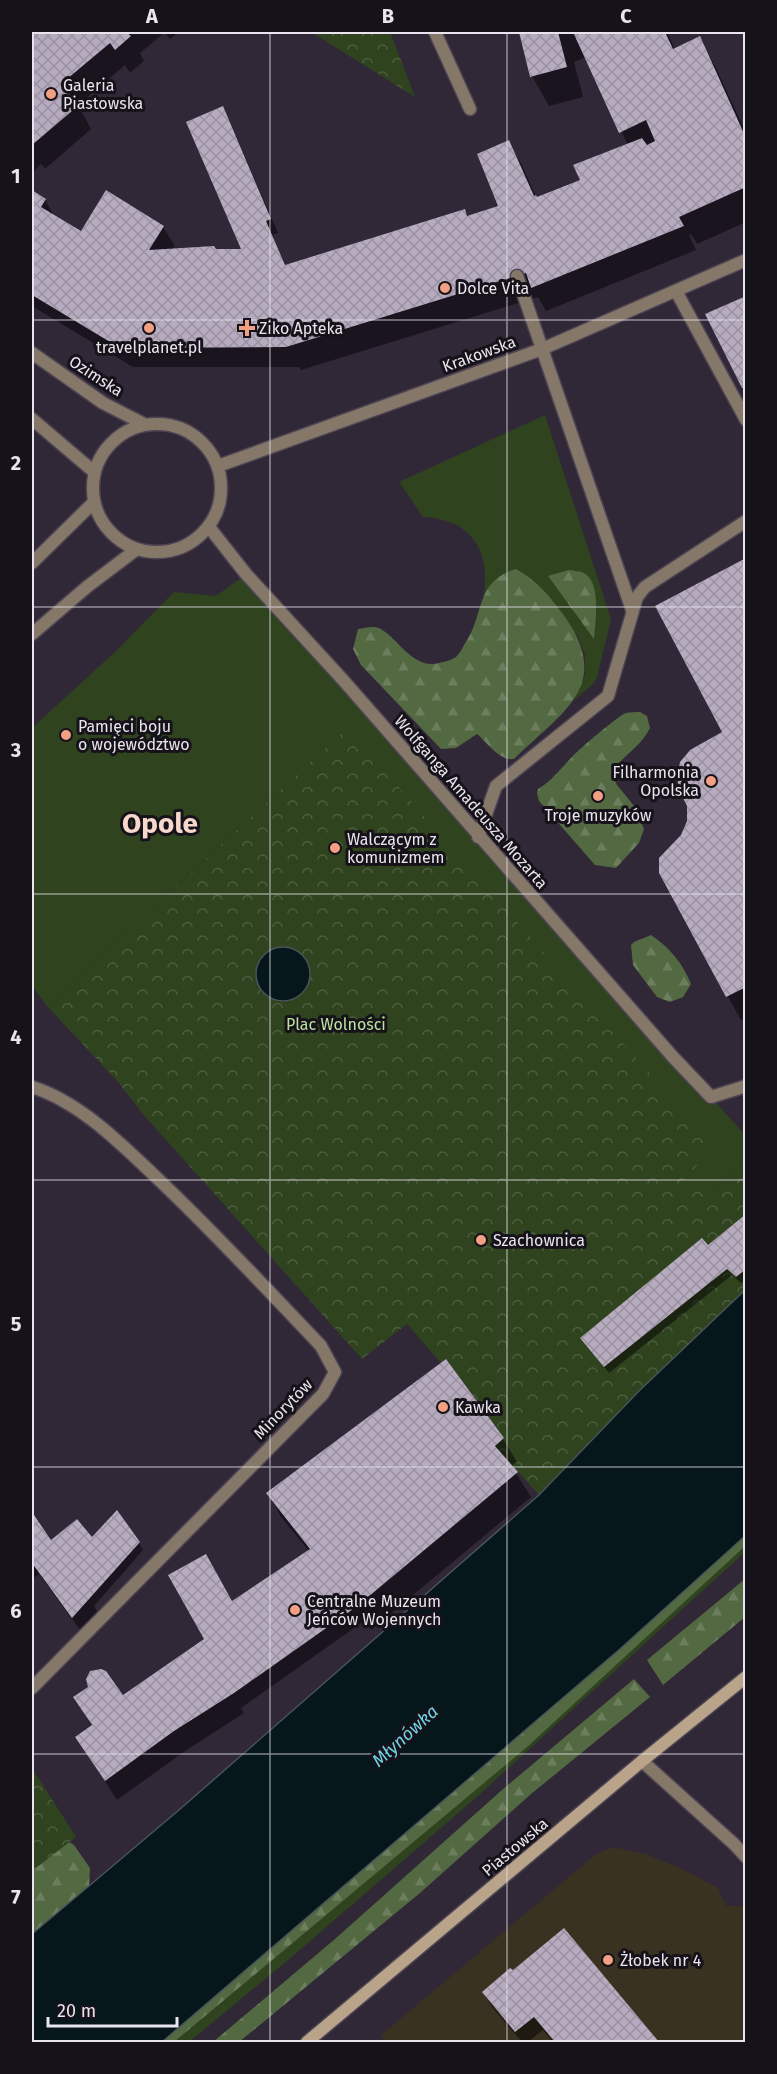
<svg xmlns="http://www.w3.org/2000/svg" width="777" height="2074" viewBox="0 0 777 2074" font-family="'Fira Sans',sans-serif">
	<style>
		.industrial { fill: #3a3221 }
		.grass { fill: #2f431f }
		.forest { fill: url(#forest-firs) }
		.park { fill: url(#park-crowns) }
		.water { fill: #05171b; stroke: #49545a; stroke-width: 1.5 }
		.shadow { fill: #0007 }
		.building { fill: url(#building-cross-hatch) }
		.lines { fill: none; stroke-linecap: round; stroke-linejoin: round }
		.lane-casing { stroke: #4e4554; stroke-width: 15 }
		.street-casing { stroke: #4e4554; stroke-width: 15 }
		.secondary-casing { stroke: #4e4554; stroke-width: 15 }
		.lane { stroke: #857868; stroke-width: 12 }
		.street { stroke: #857868; stroke-width: 12 }
		.secondary { stroke: #b9a489; stroke-width: 12 }
		.grid { fill: none; stroke: #e9e4ee; stroke-width: 1.5; stroke-opacity: 0.55 }
		.poi-dot { fill: #f39f84; stroke: #161219; stroke-width: 2 }
		.labels { text-anchor: middle; dominant-baseline: central; stroke-width: 6; stroke-linejoin: round; paint-order: stroke }
		.poi-label { font-size: 16px; fill: #e9e4ee; stroke: #161219; text-anchor: start }
		.street-label { font-size: 16px; fill: #e9e4ee; stroke: #161219 }
		.park-label { font-size: 16px; fill: #bce2a0; stroke: #161219 }
		.water-label { font-size: 18px; font-style: italic; fill: #70d3e4; stroke: #161219 }
		.town-label { font-size: 28px; font-weight: bold; fill: #f8d7cc; stroke: #161219 }
		.neatline { fill: none; stroke: #e9e4ee; stroke-width: 2 }
		.grid-label { font-size: 20px; text-anchor: middle; font-weight: bold; fill: #e9e4ee }
	</style>
	<defs>
		<pattern id="forest-firs" width="22" height="20" patternUnits="userSpaceOnUse" patternTransform="scale(1.5)"><rect width="22" height="20" fill="#536941"/><path d="M5 1l3.5 6h-7zM16 11l3.5 6h-7z" fill="#6c7e5d"/></pattern>
		<pattern id="park-crowns" width="20" height="18" patternUnits="userSpaceOnUse" patternTransform="scale(1.5)"><rect width="20" height="18" fill="#2f431f"/><path d="M2 6a3 3 0 1 1 6 0M12 15a3 3 0 1 1 6 0" fill="none" stroke="#4d5e40"/></pattern>
		<pattern id="building-cross-hatch" width="8" height="8" patternUnits="userSpaceOnUse" patternTransform="scale(1.5)"><rect width="8" height="8" fill="#b6abbf"/><path d="M0 0l8 8M0 8l8-8" fill="none" stroke="#9a91a1"/></pattern>
	</defs>
	<rect width="100%" height="100%" fill="#302737"/>
	<path class="industrial" d="M612,1847L646,1854L682,1869L718,1888L726,1906H745V2042H387L381,2035L595,1855Z"/>
	<path class="grass" d="M545,415L611,619L597,678L592,685L574,700L585,675V655L577,635L494,580L483,597C492,551 471,519 423,517L399,482Z
		M246,574L745,1135V1161L712,1193L678,1185L713,1147L293,778L47,1006L32,986V728L116,651L174,592L216,596Z
		M745,1536V1552L479,1795L293,1956L189,2042H162L620,1649Z"/>
	<path class="forest" d="M516,569C537,580 551,598 565,617C614,687 560,713 514,759C499,761 488,743 477,734L456,748L441,749L361,665L353,649L358,629C366,628 374,625 381,629C398,639 414,670 439,663C444,662 452,660 456,657C459,654 462,649 464,645C485,616 474,581 516,569Z
		M569,570C574,571 580,571 584,573C602,583 595,623 594,639L548,576Z
		M640,712L647,716L650,728C640,748 622,756 611,773L617,785L635,807L644,829L639,843L616,868L595,865L539,801L537,793L538,789C553,780 560,769 572,757C578,750 619,715 626,713C630,712 636,712 640,712Z
		M651,935C670,948 682,962 691,984L683,997L670,1002L657,997L633,965L631,945L634,942Z
		M745,1536V1546L527,1747L174,2042H162L620,1649Z
		M745,1579V1617L663,1685L647,1660Z
		M634,1679L650,1697L531,1794L420,1893L239,2042H213L335,1939L502,1790Z
		M32,1819L74,1845L90,1868L89,1887L32,1934Z"/>
	<path class="park" d="M311,32H390L415,97Z
		M347,728L714,1147L679,1185L712,1193L745,1161V1290L639,1391L539,1495L495,1446L504,1438L446,1359L441,1363L407,1324L362,1359L142,1113L118,1082L47,1006Z
		M32,1768L76,1837L32,1871Z"/>
	<path class="water" d="M256 974a27 27 0 1 1 54 0a27 27 0 1 1-54 0Z
		M745,1290V1536L620,1649L162,2042H32V1934L179,1810L539,1495L639,1391Z"/>
	<path class="shadow" d="M32,32H179L170,39L165,32L140,53L144,61L130,73L125,65L78,105L91,129L45,169L41,164L32,173Z
		M521,32H667L675,49L699,38L715,66L746,133V222L697,244L691,234L689,235L696,250L546,311L538,297L301,370L299,367H133L32,306V192L45,200L55,217L81,233L163,227L175,246L172,250H215L247,262L222,108L230,122L278,233L272,235L286,266L464,211L468,217L500,207L508,142L522,165L537,199L582,181L628,145L586,57L574,62L583,97L549,106L532,76Z
		M746,559V1018L741,1020L663,880L724,733Z
		M746,1215V1279L741,1283L732,1275L609,1373L582,1338L708,1247Z
		M445,1361L503,1439L517,1462L512,1467L531,1497L371,1630L364,1621L241,1708L244,1713L185,1751L117,1800L77,1737L92,1727L75,1698L123,1697L206,1640L232,1603L309,1551L281,1517L268,1493Z
		M32,1515L51,1542L92,1539L139,1543L143,1550L94,1606L98,1613L81,1631L39,1574L32,1579Z
		M563,1930L657,2042H553L543,2030L528,2042H522L492,2007L484,1993L513,1972Z"/>
	<path class="building" d="M32,32H126L131,36L115,50L110,43L61,84L79,105L32,145Z
		M519,32H558L567,67L530,77Z
		M573,32H665L673,49L700,36L746,138V187L679,217L684,226L531,288L526,273L286,347L120,348L32,295V190L46,199L41,207L81,231L106,190L164,226L149,250L214,246L216,249H241L186,122L223,106L271,219L266,221L285,265L465,209L467,216L498,206L477,154L509,140L534,196L536,195L537,197L580,180L573,165L642,138L647,145L655,141L646,120L619,133Z
		M746,296V386L742,388L705,314Z
		M746,558V987L726,997L659,873V858L681,835L687,821V806L680,792L677,777L680,762L690,750L722,732L655,606Z
		M746,1214V1269L736,1277L727,1269L604,1367L580,1338L702,1238L708,1245Z
		M446,1359L504,1438L495,1446L518,1472L356,1607L234,1693L174,1731L105,1781L75,1737L92,1725L73,1697L88,1687L86,1679L90,1671L101,1669L106,1671L123,1695L204,1639L168,1575L206,1554L232,1601L310,1549L266,1493Z
		M117,1510L140,1542L72,1618L32,1563V1512L51,1540L77,1519L92,1537Z
		M564,1928L659,2042H555L534,2017L515,2032L482,1992L510,1968L513,1970Z"/>
	<g class="lines">
		<g class="lane-casing">
			<path id="lane" d="M435,32L470,109
				M517,276L632,610
				M676,291L746,420
				M478,837L496,786L608,696L637,597L645,587L746,521"/>
		</g>
		<g class="street-casing">
			<path id="street" d="M32,353L103,403L144,424
				M32,419L93,471
				M93 488a64 64 0 1 1 128 0a64 64 0 1 1-128 0Z
				M218,466L542,349L746,260
				M209,527L246,574L343,680L673,1057L711,1097L746,1086
				M32,563L94,502
				M32,634L88,586L137,549
				M32,1087C80,1102 121,1144 157,1178C214,1232 267,1289 321,1346L335,1372L323,1394L32,1688
				M642,1761L734,1844L746,1857"/>
		</g>
		<g class="secondary-casing">
			<path id="secondary" d="M307,2042L642,1761L746,1677"/>
		</g>
		<use href="#lane" class="lane"/>
		<use href="#street" class="street"/>
		<use href="#secondary" class="secondary"/>
	</g>
	<path class="grid" d="M270,32V2042M507,32V2042M32,320H746M32,607H746M32,894H746M32,1180H746M32,1467H746M32,1754H746"/>
	<g class="poi-dot">
		<circle cx="51" cy="94" r="6"/>
		<circle cx="445" cy="288" r="6"/>
		<circle cx="149" cy="328" r="6"/>
		<path d="M244 319h6v6h6v6h-6v6h-6v-6h-6v-6h6z"/>
		<circle cx="66" cy="735" r="6"/>
		<circle cx="711" cy="781" r="6"/>
		<circle cx="598" cy="796" r="6"/>
		<circle cx="335" cy="848" r="6"/>
		<circle cx="481" cy="1240" r="6"/>
		<circle cx="443" cy="1407" r="6"/>
		<circle cx="295" cy="1610" r="6"/>
		<circle cx="608" cy="1960" r="6"/>
	</g>
	<g class="labels">
		<g class="poi-label">
			<text x="63" y="85">Galeria<tspan x="63" dy="18">Piastowska</tspan></text>
			<text x="457" y="288">Dolce Vita</text>
			<text x="259" y="328">Ziko Apteka</text>
			<text x="149" y="347" text-anchor="middle">travelplanet.pl</text>
			<text x="78" y="726">Pamięci boju<tspan x="78" dy="18">o województwo</tspan></text>
			<text x="699" y="772" text-anchor="end">Filharmonia<tspan x="699" dy="18">Opolska</tspan></text>
			<text x="598" y="815" text-anchor="middle">Troje muzyków</text>
			<text x="347" y="839">Walczącym z<tspan x="347" dy="18">komunizmem</tspan></text>
			<text x="493" y="1240">Szachownica</text>
			<text x="455" y="1407">Kawka</text>
			<text x="307" y="1601">Centralne Muzeum<tspan x="307" dy="18">Jeńców Wojennych</tspan></text>
			<text x="620" y="1960">Żłobek nr 4</text>
		</g>
		<g class="street-label">
			<text transform="translate(479 354) rotate(-20)">Krakowska</text>
			<text transform="translate(96 376) rotate(33)">Ozimska</text>
			<text transform="translate(471 802) rotate(49)">Wolfganga Amadeusza Mozarta</text>
			<text transform="translate(283 1409) rotate(-46)">Minorytów</text>
			<text transform="translate(515 1847) rotate(-40)">Piastowska</text>
		</g>
		<g class="park-label">
			<text x="336" y="1024">Plac Wolności</text>
		</g>
		<g class="water-label">
			<text transform="translate(405 1736) rotate(-42)">Młynówka</text>
		</g>
		<g class="town-label">
			<text x="160" y="823">Opole</text>
		</g>
	</g>
	<rect width="777" height="2074" fill="none" stroke="#161219" stroke-width="66"/>
	<path d="M48 2017v9h129v-9" fill="none" stroke="#e9e4ee" stroke-width="3"/>
	<text x="57" y="2017" font-size="18" fill="#e9e4ee" stroke="#161219" stroke-width="4.5" paint-order="stroke">20 m</text>
	<rect x="33" y="33" width="711" height="2008" class="neatline"/>
	<g class="grid-label">
		<text x="152" y="23">A</text>
		<text x="388" y="23">B</text>
		<text x="626" y="23">C</text>
		<text x="16" y="183">1</text>
		<text x="16" y="470">2</text>
		<text x="16" y="757">3</text>
		<text x="16" y="1044">4</text>
		<text x="16" y="1331">5</text>
		<text x="16" y="1618">6</text>
		<text x="16" y="1904">7</text>
	</g>
</svg>
